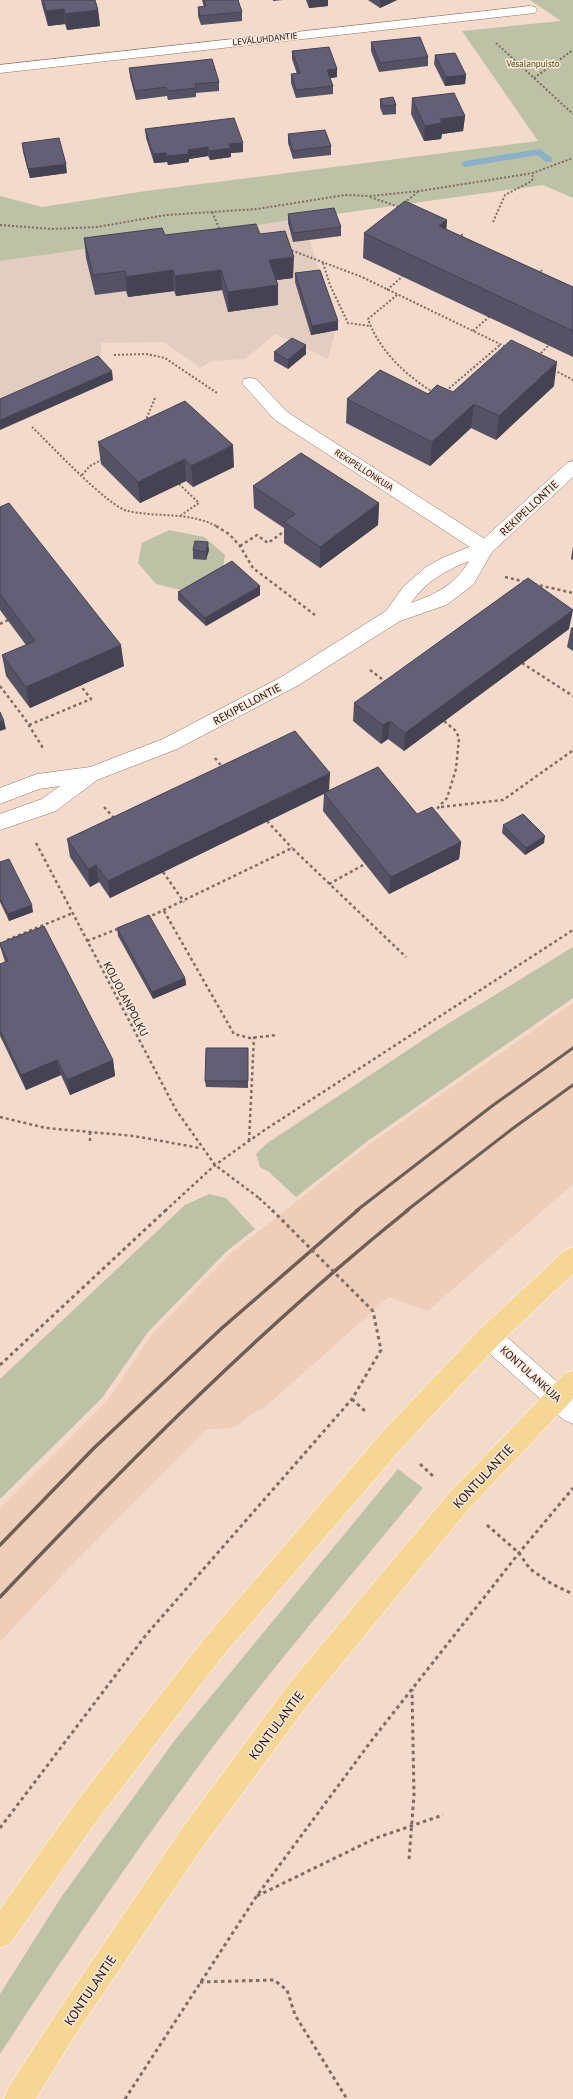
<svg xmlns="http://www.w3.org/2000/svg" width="573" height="2099" font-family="'PT Sans',sans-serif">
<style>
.built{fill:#eecdb9}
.education{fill:#e3cdc1}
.green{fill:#bdc1a5}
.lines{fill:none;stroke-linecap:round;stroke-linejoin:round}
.stream{fill:#8bb0c9;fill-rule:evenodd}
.street-casing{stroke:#8e7769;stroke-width:1}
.secondary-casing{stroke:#8e7769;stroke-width:1}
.primary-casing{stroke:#fff;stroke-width:1}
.path-far2{stroke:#7e6d64;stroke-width:2;stroke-dasharray:2 2;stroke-linecap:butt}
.path-far1{stroke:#7e6d64;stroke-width:2.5;stroke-dasharray:3 3;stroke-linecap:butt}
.path{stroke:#7e6d64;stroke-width:3;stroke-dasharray:3.5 3.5;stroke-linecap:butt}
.street{fill:#fff;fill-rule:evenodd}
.secondary{fill:#fff;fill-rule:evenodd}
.primary{fill:#f5d695;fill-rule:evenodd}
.rail-far1{stroke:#6d5e55;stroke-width:3}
.rail{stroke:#6d5e55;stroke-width:3.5}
.path-bridge-far1{stroke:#7e6d64;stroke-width:2.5;stroke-dasharray:3 3;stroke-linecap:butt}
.path-bridge{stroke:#7e6d64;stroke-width:3;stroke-dasharray:3.5 3.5;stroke-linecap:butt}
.wall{fill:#555265}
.shaded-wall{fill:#454253}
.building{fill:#635f76;stroke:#454253}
.labels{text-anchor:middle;stroke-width:3;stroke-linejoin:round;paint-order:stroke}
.far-street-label{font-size:9px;fill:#170f0a;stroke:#fee8dc}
.far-park-label{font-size:9px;fill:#474d0c;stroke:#fee8dc}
.street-label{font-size:11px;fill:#170f0a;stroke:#fee8dc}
.near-street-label{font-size:13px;fill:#170f0a;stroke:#fee8dc}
</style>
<rect width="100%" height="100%" fill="#f4dacb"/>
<path class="built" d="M573,1003V1184L428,1311L389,1297L265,1407L253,1413L233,1428L207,1429L65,1572L0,1642V1508L107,1401L153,1333L230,1254L371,1143Z"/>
<path class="education" d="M303,219L337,326L328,359L275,334L245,359L211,361L201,368L163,342L101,343V362L0,406V261Z"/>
<g class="green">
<path d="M530,0H573V198L543,185L0,261V196L42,207L146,191L538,141L462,31L561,21Z"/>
<path d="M169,530L204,537L225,555L223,568L181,590L156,584L138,563L142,543Z"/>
<path d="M573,947V998L369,1140L296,1197L269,1172L260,1167L256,1154L266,1144L441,1028Z"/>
<path d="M209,1194L226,1198L255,1229L227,1251L148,1332L102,1398L0,1499V1379L185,1205Z"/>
<path d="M398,1469L423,1488C350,1577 275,1664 206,1756C134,1853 66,1953 0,2054V1994L62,1896L175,1740Z"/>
</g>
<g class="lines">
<path class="stream" d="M540,149L552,158V162H546L538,155L465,167L461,164L465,161Z"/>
<g class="street-casing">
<g id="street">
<path d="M530,6L535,7L537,10L535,13L0,73V65Z"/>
<path d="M250,378L256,379L287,412L491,543L494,548L491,553L485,554L479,553L275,420L242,383L244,379Z"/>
<path d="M489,1326L498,1329L573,1396V1424L564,1420L480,1345L477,1337L480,1329Z"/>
</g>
</g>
<g class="secondary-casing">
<path id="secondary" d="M573,461V477L492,552L473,585L446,605L400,621L297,686L177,749L97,780L56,811L0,830V814L42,799L60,786L39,789L0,804V788L37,774L90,767L163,739L283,676L386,611L404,586L426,567L442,558L479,543L567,463ZM469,561C455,585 436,594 411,603C425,582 446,570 469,561Z"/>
</g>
<g class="primary-casing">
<g id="primary">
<path d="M573,1247V1274L498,1345L402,1448L222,1657L99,1818L10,1944L0,1948V1909L79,1798L204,1639L384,1430L480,1329L565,1250Z"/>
<path d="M573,1370V1399L468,1510L307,1706L200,1851L72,2040L36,2099H4L8,2088L52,2020L180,1831L287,1686L450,1492L564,1374Z"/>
</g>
</g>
<g class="path-far2">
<path d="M496,43L573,114"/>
<path d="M534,78L573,50"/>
<path d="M370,197L399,207"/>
<path d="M404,203L419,191"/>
<path d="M212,212L220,230"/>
<path d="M493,222L505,195L532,181L533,173"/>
<path d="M0,225L52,229L97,227L166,215L257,209L345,195L370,196L420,191L533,173L573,158"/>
<path d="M458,238L463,234"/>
<path d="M288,249L362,277L506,347"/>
<path d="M323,263L330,285L348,323L371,326"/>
<path d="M538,274L542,270"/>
<path d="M387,290L403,276"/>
<path d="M397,295L368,319C379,350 405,375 433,392"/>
<path d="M473,331L489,317"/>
<path d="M114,355L146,354L165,358L217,393"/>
<path d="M538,356L549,345"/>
<path d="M554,370L573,380"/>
<path d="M446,391L500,345"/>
<path d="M145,422L155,398"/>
<path d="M32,427C50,444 108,507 128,511C159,518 189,511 218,527"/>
<path d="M82,475L90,466L103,459"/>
<path d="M179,484L199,503L181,515"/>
</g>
<g class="path-far1">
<path d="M216,526L229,534L240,546L253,568L315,615"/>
<path d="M240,546L257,535L268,543L286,530"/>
<path d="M505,577L526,582"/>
<path d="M534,584L573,593"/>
<path d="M0,624L8,620"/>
<path d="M522,663L573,696"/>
<path d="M370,670L386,682"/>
<path d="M0,686L25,719L43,748"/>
<path d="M29,725L91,699L80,685"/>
<path d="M215,758L223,768"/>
<path d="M104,807L115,819"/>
<path d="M441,807L503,800L572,751L573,748"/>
<path d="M433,813L447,798L456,769L459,738L456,731L444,721"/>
<path d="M267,821L292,848"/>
<path d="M36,843L176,1110L215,1165L259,1198"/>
<path d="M163,872L184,902"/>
<path d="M329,884L365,864"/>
<path d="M164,911L234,1034L250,1038L277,1035"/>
<path d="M147,918L292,848L406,957"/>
<path d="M7,940L73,913"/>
<path d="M87,941L120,928"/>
<path d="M0,1117L46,1128L134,1136L200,1148"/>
<path d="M90,1132V1141"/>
<path d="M249,1141L254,1037"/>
<path d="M165,1211L215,1165L263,1131L573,930"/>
</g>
<g class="path">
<path d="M0,1365L166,1210"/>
<path d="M352,1399L366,1412"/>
<path d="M420,1464L433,1476"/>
<path d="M487,1525L519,1553L530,1569L552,1584L573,1594"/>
<path d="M0,1828L146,1635L352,1399L381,1350L373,1311"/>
<path d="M409,1859L414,1795L412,1689"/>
<path d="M257,1896L376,1838L443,1815"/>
<path d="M200,1982L274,1980L287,1990L295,2015L347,2099"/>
<path d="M125,2099L256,1897L372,1740L519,1553L573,1488"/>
</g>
<use href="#street" class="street"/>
<use href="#secondary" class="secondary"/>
<use href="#primary" class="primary"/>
<g class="rail-far1">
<path d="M356,1211L492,1106L573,1048"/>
<path d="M406,1211L512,1129L573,1085"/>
</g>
<g class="rail">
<path d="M0,1545L94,1448L222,1328L358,1210"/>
<path d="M0,1597C129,1461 261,1328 408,1210"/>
</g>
<path class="path-bridge-far1" d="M259,1198L273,1211"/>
<path class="path-bridge" d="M272,1210L373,1311"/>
</g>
<g class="wall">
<path d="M41,0H95L98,10L100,26L67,30L65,24L48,26L42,5Z"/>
<path d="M202,0H238L242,12V21L201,25L198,16V7H204Z"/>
<path d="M306,0H328V6L309,8Z"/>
<path d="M368,0H397L380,8Z"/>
<path d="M371,42L428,57V66L379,72L371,51Z"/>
<path d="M292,51L337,77L330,78L333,86V94L296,98L291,83V74H297L292,59Z"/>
<path d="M435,55L466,75L465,84L445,86L434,64Z"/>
<path d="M129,68L219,82V91L196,93V97L168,100L167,96L136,100L130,77Z"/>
<path d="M412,98L465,116L463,131L442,134L441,139L424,141L411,114Z"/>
<path d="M380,99L396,105V114L383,115L380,108Z"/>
<path d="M145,129L243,143V152L231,153V157L210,160L208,156L189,159V162L168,165L167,162L154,163L146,138Z"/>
<path d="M288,134L331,146V155L293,159L288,143Z"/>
<path d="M22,143L67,173L30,178L23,152Z"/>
<path d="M288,214L341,227V236L293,242L288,223Z"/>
<path d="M447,220L446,229L573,287V357L363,258L364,233Z"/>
<path d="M260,234L293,278L276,280L278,305L228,312L222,290L176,296L174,291L128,297L126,291L95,295L86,258L84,238L165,235Z"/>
<path d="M295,273L338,330L311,335L295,282Z"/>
<path d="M306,345V354L288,369L274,361V352Z"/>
<path d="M554,386L496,440L471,428L430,466L346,423L347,399L428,394Z"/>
<path d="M98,442L234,467L193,487L186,481L140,503L101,464Z"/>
<path d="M253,486L379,503L378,525L320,568L284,543V528L254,508Z"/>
<path d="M0,507L124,666L30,708L6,676L2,655L26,645L0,610Z"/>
<path d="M573,546V560L571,559Z"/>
<path d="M193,550H209L206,560L193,559Z"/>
<path d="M178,592L260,595L206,626L178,600Z"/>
<path d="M573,627V651L567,647L571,628Z"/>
<path d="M569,629L404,751L388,739L381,744L353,721L354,703Z"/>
<path d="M329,791L417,814L461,842L459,859L389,894L323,811L324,794L110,898L99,882L90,887L70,857L67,839Z"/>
<path d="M503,825L544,843L525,855L502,833Z"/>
<path d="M0,862L33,912L9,921L0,902Z"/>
<path d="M117,928L185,978L186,985L153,999L118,936Z"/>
<path d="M0,943L113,1060L115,1076L70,1095L61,1075L26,1090L0,1036V964L5,962L0,946Z"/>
<path d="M248,1055V1088L206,1087L205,1081Z"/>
</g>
<g class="shaded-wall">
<path d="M273,0H283L273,1Z"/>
<path d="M309,0H328V6L309,8Z"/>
<path d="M380,0H397L380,8Z"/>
<path d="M64,9L65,24L48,26L46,11Z"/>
<path d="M98,10L100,26L67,30L65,14Z"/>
<path d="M337,69V77L327,79V70Z"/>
<path d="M466,75L465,84L445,86L446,77Z"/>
<path d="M465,116L463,131L442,134L441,139L424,141L425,126L440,119Z"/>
<path d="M243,143V152L231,153V157L210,160L209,151L229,144Z"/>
<path d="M208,147V156L189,159V162L168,165L167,156L188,150Z"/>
<path d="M166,153L167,162L154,163L153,154Z"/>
<path d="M66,164L67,173L30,178L28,169Z"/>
<path d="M447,220L445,244L439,226Z"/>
<path d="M294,257L293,278L270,281L269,260Z"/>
<path d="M173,270L174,291L128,297L126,277Z"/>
<path d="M221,270L222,290L176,296L175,276Z"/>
<path d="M278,285V305L228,312V292Z"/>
<path d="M338,321V330L311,335L312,326Z"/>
<path d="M306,345V354L288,369V360Z"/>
<path d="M557,362L554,386L496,440L499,416Z"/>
<path d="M112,371L113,380L0,430V420Z"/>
<path d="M474,404L471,428L430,466L432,442Z"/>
<path d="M233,445L234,467L193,487L191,466Z"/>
<path d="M185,459L186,481L140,503L138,482Z"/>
<path d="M379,503L378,525L320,568V547Z"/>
<path d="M208,542L209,550L206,560V552Z"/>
<path d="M260,586V595L206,626L205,618Z"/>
<path d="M573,610L569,629L404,751L405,733Z"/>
<path d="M121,645L124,666L30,708L26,687Z"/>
<path d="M4,721L6,729L0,731V722Z"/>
<path d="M390,721L388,739L381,744L383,725Z"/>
<path d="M330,773L329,791L110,898L108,881Z"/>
<path d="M545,836L544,843L525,855L526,848Z"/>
<path d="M461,842L459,859L389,894L391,877Z"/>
<path d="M96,865L99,882L90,887L88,869Z"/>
<path d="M32,905L33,912L9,921L8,914Z"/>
<path d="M185,978L186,985L153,999L152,992Z"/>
<path d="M57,1060L61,1075L26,1090L21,1075Z"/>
<path d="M113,1060L115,1076L70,1095L67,1080Z"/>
</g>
<g class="building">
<path d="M43,0H95L98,10L65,14L64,9L46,11Z"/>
<path d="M204,0H238L242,12L200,16L198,7L206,6Z"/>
<path d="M420,37L428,57L380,63L371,42Z"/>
<path d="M329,47L337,69L327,70L333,86L296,90L291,74L300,73L292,51Z"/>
<path d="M455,53L466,75L446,77L435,55Z"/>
<path d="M212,59L219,82L195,84L196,88L168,91L166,87L135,91L129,68Z"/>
<path d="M454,93L465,116L440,119L442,123L425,126L412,98Z"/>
<path d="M393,97L396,105L383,106L380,99Z"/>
<path d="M234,118L243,143L229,144L231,148L209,151L208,147L188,150V154L167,156L166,153L153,154L145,129Z"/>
<path d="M325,130L331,146L293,151L288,134Z"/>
<path d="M59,138L66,164L28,169L22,143Z"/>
<path d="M405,201L447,220L439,226L573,287V331L364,233Z"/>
<path d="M334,208L341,227L293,233L288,214Z"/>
<path d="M256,224L260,234L285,231L294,257L269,260L278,285L228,292L221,270L175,276L173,270L126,277L125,271L93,275L84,238L162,228L165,235Z"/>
<path d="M320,270L338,321L312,326L295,273Z"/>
<path d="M292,338L306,345L288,360L274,352Z"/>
<path d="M511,340L557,362L499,416L474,404L432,442L347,399L380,370L428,394L437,385L453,392Z"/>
<path d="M98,356L112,371L0,420V399Z"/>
<path d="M185,401L233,445L191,466L185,459L138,482L98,442Z"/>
<path d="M301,453L379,503L320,547L284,522L295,514L253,486Z"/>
<path d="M9,503L121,645L26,687L2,655L35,641L0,594V507Z"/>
<path d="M195,541L208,542L206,552L193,550Z"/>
<path d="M232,561L260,586L205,618L178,592Z"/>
<path d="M528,578L573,610L405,733L390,721L383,725L354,703Z"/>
<path d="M0,712L4,721L0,722Z"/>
<path d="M295,731L330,773L108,881L96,865L88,869L67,839Z"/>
<path d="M378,767L417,814L432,807L461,842L391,877L324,793Z"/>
<path d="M523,814L545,836L526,848L503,825Z"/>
<path d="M9,859L32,905L8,914L0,899V862Z"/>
<path d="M149,915L185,978L152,992L117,928Z"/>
<path d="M44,926L113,1060L67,1080L57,1060L21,1075L0,1030V964L8,961L0,944V943Z"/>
<path d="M206,1048H248V1081H205Z"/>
</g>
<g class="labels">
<g class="far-street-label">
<text transform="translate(265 39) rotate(-6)" y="3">LEVÄLUHDANTIE</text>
<text transform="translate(364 470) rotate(33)" y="3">REKIPELLONKUJA</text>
</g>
<g class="far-park-label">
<text x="533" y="67">Vesalanpuisto</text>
</g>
<g class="street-label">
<text transform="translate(529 508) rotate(-43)" y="4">REKIPELLONTIE</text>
<text transform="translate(247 704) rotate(-28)" y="4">REKIPELLONTIE</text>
<text transform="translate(126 999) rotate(62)" y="4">KOLJOLANPOLKU</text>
<text transform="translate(531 1374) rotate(42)" y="4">KONTULANKUJA</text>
</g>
<g class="near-street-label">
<text transform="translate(483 1476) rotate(-47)" y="5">KONTULANTIE</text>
<text transform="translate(276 1725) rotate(-53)" y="5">KONTULANTIE</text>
<text transform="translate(90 1990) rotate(-56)" y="5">KONTULANTIE</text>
</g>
</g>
</svg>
